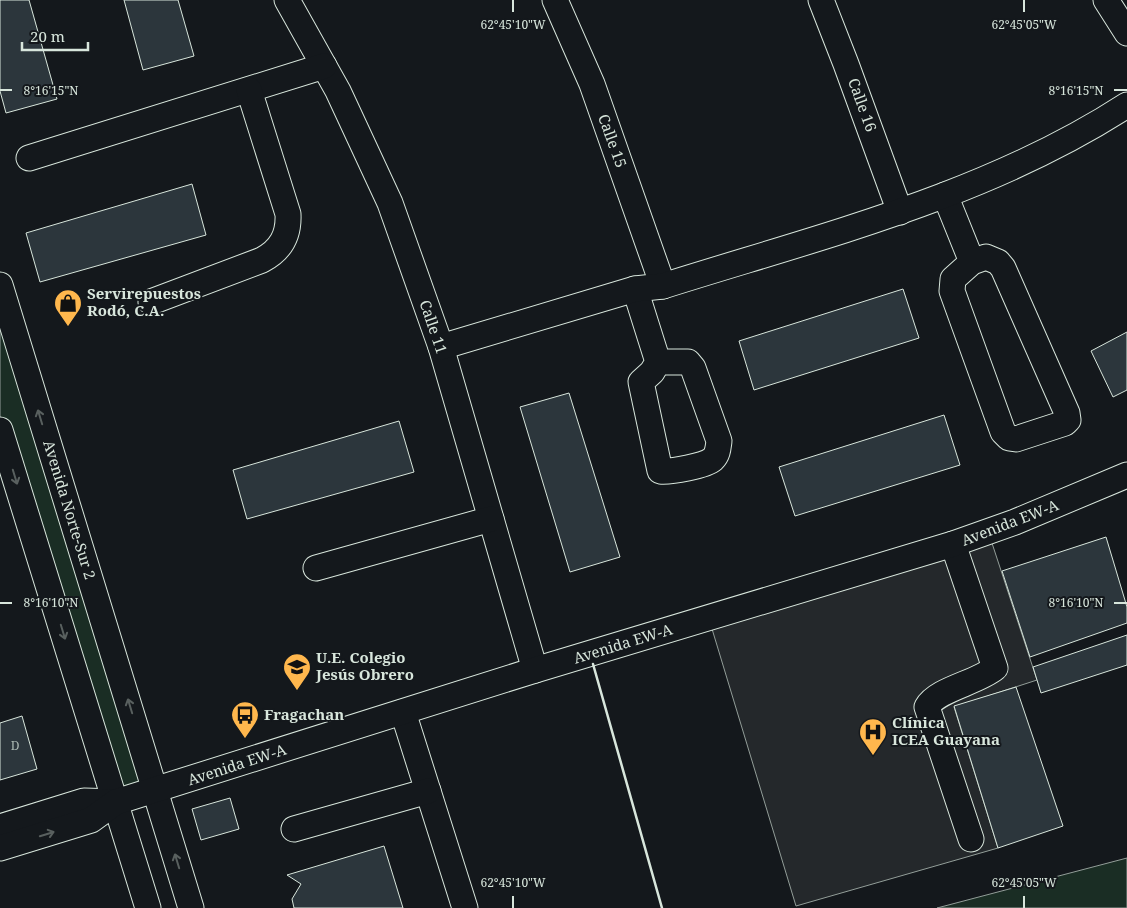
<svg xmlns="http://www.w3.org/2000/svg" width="1127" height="908" font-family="'Noto Serif',serif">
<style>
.green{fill:#1a2d24;stroke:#939e99}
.parking{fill:#24282b;stroke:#939e99}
.building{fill:#2c363c;stroke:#d8e6dc}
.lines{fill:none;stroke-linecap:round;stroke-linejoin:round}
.minor-casing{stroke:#d8e6dc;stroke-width:27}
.minor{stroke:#14181c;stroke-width:25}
.wall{stroke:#d8e6dc;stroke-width:2.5}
.oneway{stroke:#59605f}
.ticks{fill:none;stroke:#d8e6dc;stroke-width:2}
.labels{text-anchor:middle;stroke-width:4;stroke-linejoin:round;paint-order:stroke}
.number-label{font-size:12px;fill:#adbab4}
.street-label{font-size:15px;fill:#d8e6dc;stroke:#14181c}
.poi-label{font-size:15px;font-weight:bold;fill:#d8e6dc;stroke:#14181c;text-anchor:start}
.ticks-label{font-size:12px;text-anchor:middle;fill:#d8e6dc;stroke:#14181c;stroke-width:4;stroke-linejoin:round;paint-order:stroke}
</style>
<rect width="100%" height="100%" fill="#14181c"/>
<g class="green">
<path d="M0,285L156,791L116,802L0,430Z"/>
<path d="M1127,858V908H937Z"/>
</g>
<path class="parking" d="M988,531L1037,680L954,707L998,848L796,906L709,619Z"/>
<g class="building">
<path d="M0,0H29L57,99L6,113L0,91Z"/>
<path d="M124,0H178L194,56L143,70Z"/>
<path d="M192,184L206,235L40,282L26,233Z"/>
<path d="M903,289L919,338L754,390L739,341Z"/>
<path d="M1127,332V390L1113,397L1091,351Z"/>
<path d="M569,393L620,557L570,572L520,407Z"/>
<path d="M944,415L960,465L795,516L779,467Z"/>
<path d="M399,421L414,472L247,519L233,470Z"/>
<path d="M1106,537L1127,607V623L1030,657L1002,571Z"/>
<path d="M1127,635V665L1041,693L1033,667Z"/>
<path d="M1016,687L1063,826L998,848L954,706Z"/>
<path d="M22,716L37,769L0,780V723Z"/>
<path d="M230,798L239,829L201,840L192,809Z"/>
<path d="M384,846L403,908H294L292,899L301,884L287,875Z"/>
</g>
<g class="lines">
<g class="minor-casing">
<g id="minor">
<path d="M287,0L338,91L390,203L441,347L535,670"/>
<path d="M555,0L592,84L663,286"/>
<path d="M821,0L846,64L900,212"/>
<path d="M1106,0L1127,33"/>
<path d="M29,158L324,66"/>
<path d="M945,195L972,262L953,279L952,291L1003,432L1009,438L1016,439L1065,423L1068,420L1067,413L1003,268L998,262L986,257L972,262"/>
<path d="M0,285L191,908"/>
<path d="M635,289L658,362L652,372L641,382L660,471C671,472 705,466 713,459C718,454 718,448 719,441L693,368L688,362H658"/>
<path d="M151,302L262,260C281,250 289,235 288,214L249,90"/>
<path d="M441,347L635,289L663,286C821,236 987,196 1127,105"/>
<path d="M0,430L148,908"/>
<path d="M953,544L995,668C977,683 937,689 927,707L971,839"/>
<path d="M316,568L491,519"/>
<path d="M403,712L465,908"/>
<path d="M0,827L84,801L116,802"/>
<path d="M294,829L428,791"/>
<path d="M0,848L91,820L116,802L535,670L953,544L1015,522L1127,475"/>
</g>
</g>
<use href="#minor" class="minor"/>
<path class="wall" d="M593,664L662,908"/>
</g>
<defs><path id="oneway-shaft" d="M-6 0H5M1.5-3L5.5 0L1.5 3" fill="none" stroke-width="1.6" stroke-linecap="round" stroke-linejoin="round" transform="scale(1.25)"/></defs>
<g class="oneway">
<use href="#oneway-shaft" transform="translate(40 417) rotate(-107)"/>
<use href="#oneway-shaft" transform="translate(15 477) rotate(73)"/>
<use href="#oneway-shaft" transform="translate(63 632) rotate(73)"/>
<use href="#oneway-shaft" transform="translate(130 706) rotate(-107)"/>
<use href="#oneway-shaft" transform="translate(47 834) rotate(-17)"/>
<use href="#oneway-shaft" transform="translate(177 861) rotate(-107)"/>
</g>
<path class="ticks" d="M513,0V12M1024,0V12M0,90H12M1114,90H1127M0,603H12M1114,603H1127M513,896V908M1024,896V908"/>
<defs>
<g id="shop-pin" transform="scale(1.4375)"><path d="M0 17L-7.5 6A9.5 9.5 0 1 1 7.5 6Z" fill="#ffb74d" stroke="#14181c"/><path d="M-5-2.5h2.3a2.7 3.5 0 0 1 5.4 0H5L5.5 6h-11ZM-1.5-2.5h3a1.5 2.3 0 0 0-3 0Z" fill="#111"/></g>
<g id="school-pin" transform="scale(1.4375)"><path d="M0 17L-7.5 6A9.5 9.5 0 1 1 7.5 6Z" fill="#ffb74d" stroke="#14181c"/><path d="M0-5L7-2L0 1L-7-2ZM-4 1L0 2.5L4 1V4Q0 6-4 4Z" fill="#111"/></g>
<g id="bus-pin" transform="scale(1.4375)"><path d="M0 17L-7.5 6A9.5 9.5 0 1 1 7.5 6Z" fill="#ffb74d" stroke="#14181c"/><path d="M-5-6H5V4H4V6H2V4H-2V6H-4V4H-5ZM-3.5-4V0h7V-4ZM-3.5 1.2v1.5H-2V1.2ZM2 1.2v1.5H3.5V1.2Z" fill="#111"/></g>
<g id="hospital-pin" transform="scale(1.4375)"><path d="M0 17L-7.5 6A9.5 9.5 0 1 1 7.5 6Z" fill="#ffb74d" stroke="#14181c"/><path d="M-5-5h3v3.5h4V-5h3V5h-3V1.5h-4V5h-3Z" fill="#111"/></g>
</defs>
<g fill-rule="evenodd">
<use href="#shop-pin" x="68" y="303"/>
<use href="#school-pin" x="297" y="667"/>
<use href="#bus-pin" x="245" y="715"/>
<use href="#hospital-pin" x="873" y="732"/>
</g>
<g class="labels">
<g class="number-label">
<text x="15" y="750">D</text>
</g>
<g class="street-label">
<text transform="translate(862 105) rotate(70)" y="5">Calle 16</text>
<text transform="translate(612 141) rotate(70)" y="5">Calle 15</text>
<text transform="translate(433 327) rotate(71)" y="5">Calle 11</text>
<text transform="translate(69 510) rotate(73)" y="5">Avenida Norte-Sur 2</text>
<text transform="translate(1010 523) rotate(-21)" y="5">Avenida EW-A</text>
<text transform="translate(623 644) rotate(-17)" y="5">Avenida EW-A</text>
<text transform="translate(237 765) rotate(-18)" y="5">Avenida EW-A</text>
</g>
<g class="poi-label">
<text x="87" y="299">Servirepuestos<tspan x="87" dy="17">Rodó, C.A.</tspan></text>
<text x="316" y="663">U.E. Colegio<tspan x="316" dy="17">Jesús Obrero</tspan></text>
<text x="264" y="720">Fragachan</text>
<text x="892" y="728">Clínica<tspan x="892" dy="17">ICEA Guayana</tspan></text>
</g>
</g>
<g class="ticks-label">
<text x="513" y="29">62°45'10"W</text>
<text x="1024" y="29">62°45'05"W</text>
<text x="51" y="95">8°16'15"N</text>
<text x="1076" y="95">8°16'15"N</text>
<text x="51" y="607">8°16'10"N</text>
<text x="1076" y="607">8°16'10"N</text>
<text x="513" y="887">62°45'10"W</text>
<text x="1024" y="887">62°45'05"W</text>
</g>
<path d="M22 42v8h66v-8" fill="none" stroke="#d8e6dc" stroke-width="2.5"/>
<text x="30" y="42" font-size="15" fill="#d8e6dc" stroke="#14181c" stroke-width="4" paint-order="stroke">20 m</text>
</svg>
